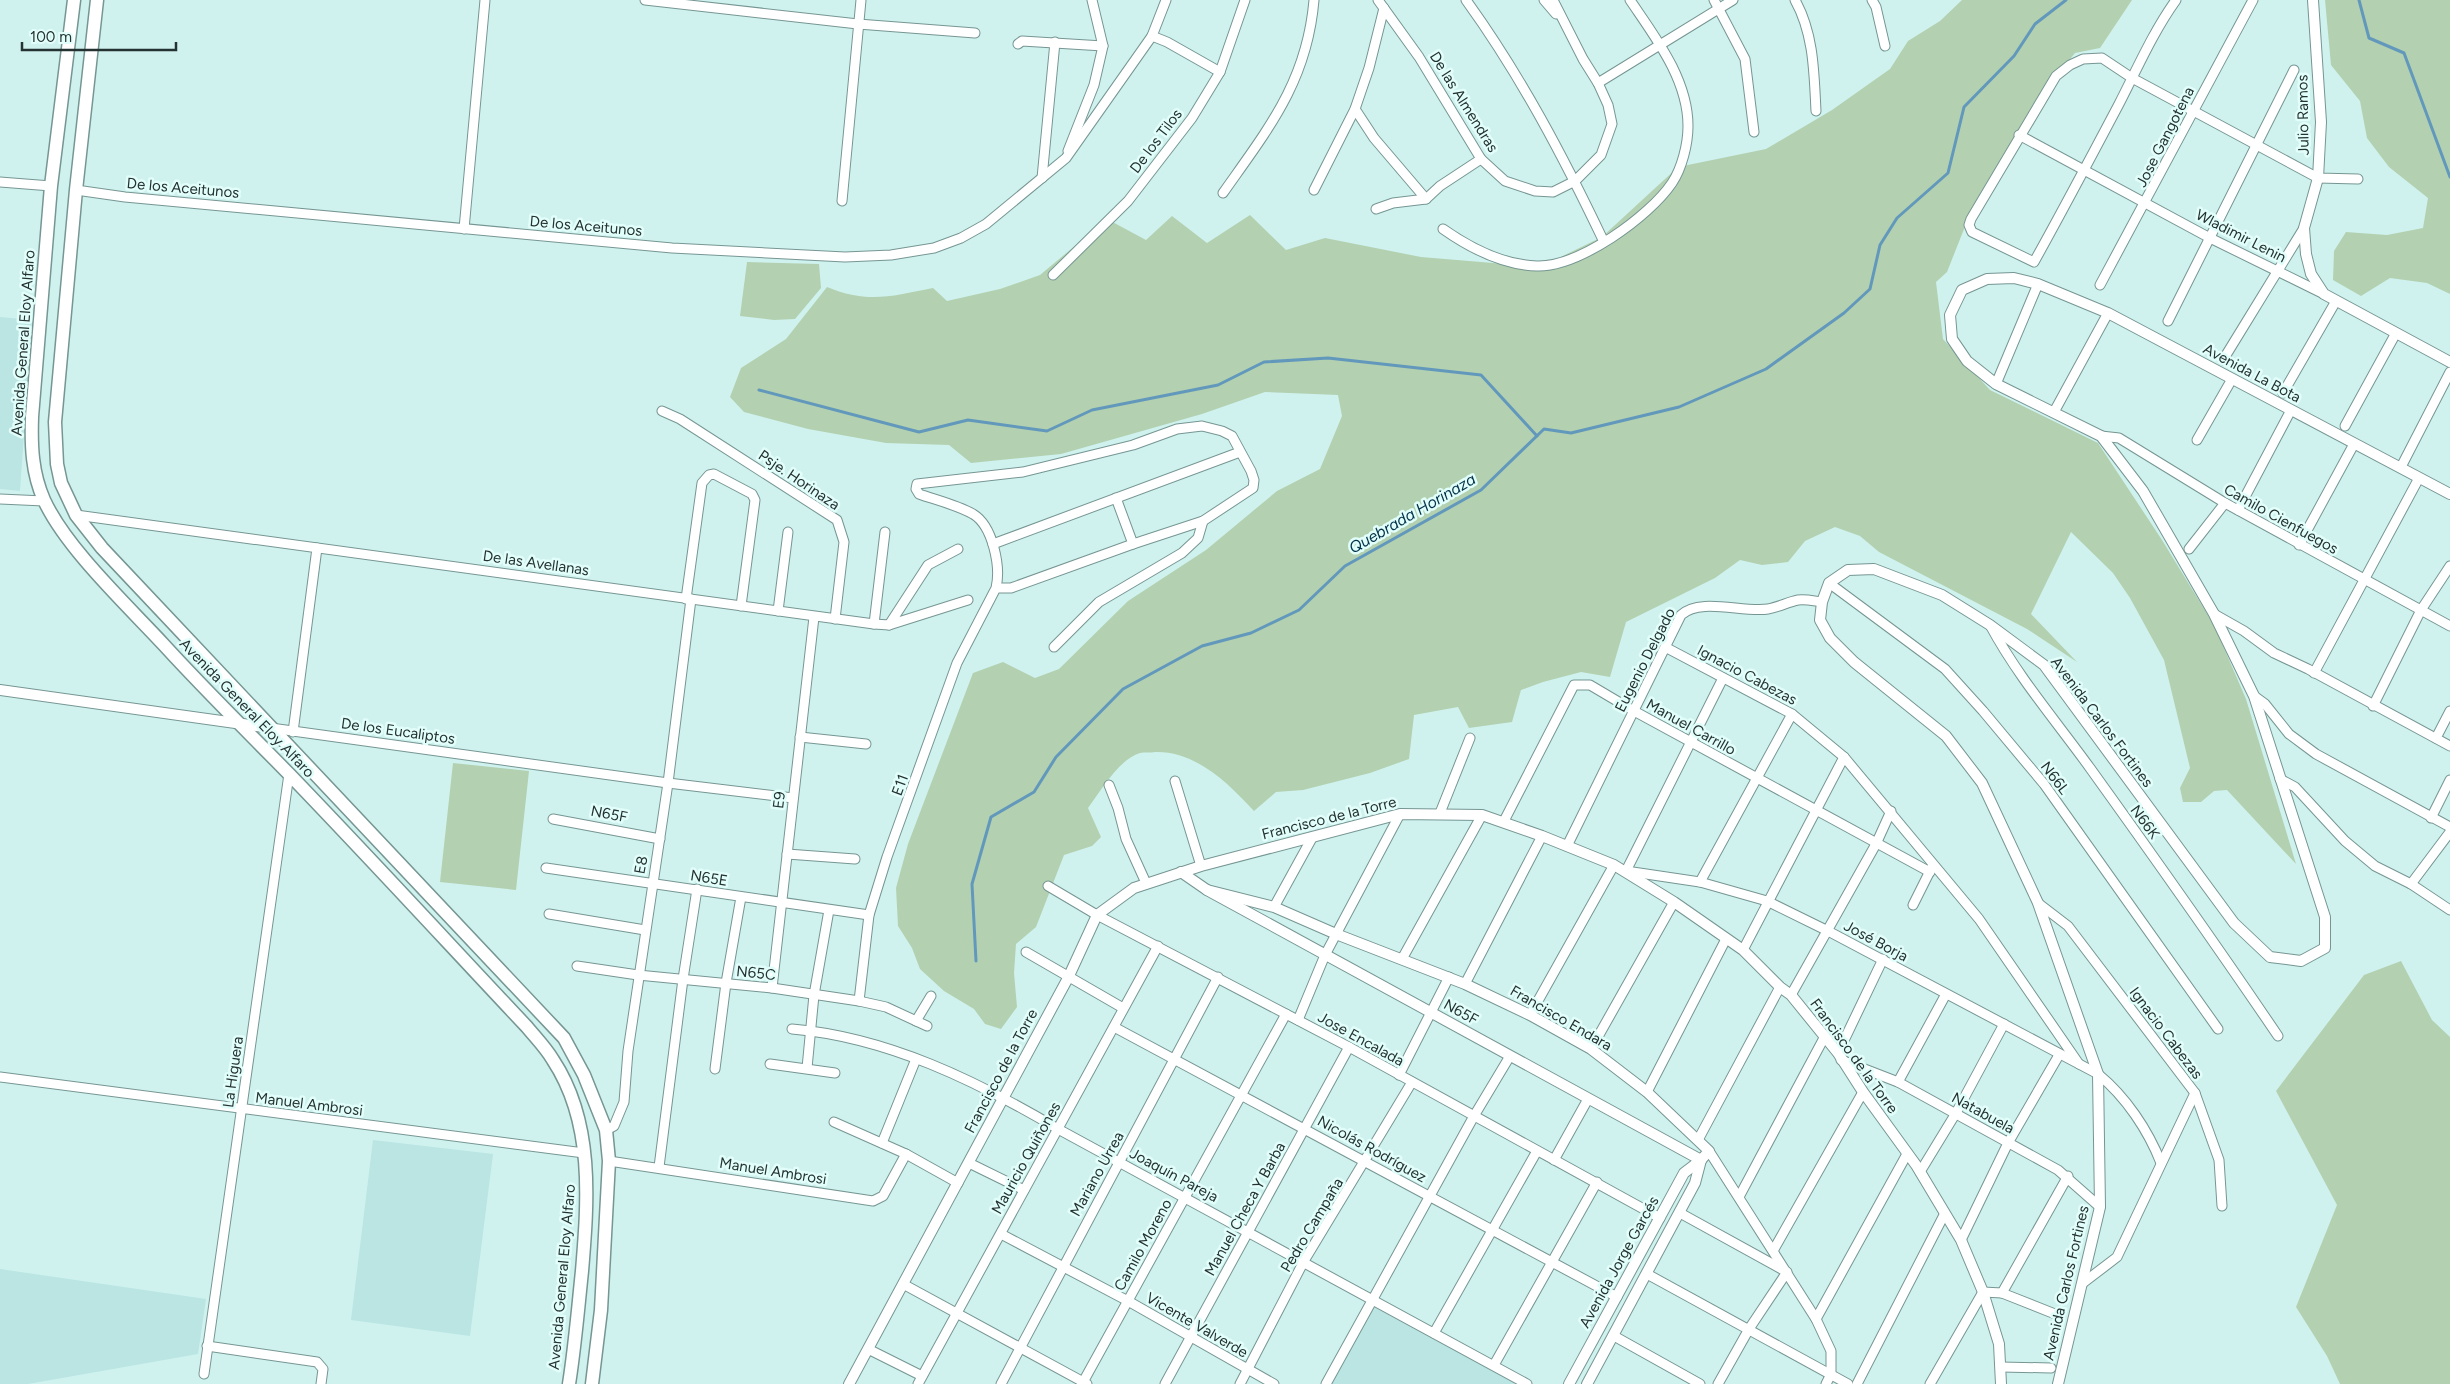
<svg xmlns="http://www.w3.org/2000/svg" width="2450" height="1384" font-family="Figtree,sans-serif">
<style>
.built{fill:#bae5e2}
.green{fill:#b3d1b0}
.lines{fill:none;stroke-linecap:round;stroke-linejoin:round}
.stream{stroke:#6298bb;stroke-width:3}
.minor-casing{stroke:#769693;stroke-width:11}
.tertiary-casing{stroke:#769693;stroke-width:12}
.primary-casing{stroke:#769693;stroke-width:15}
.minor{stroke:#fff;stroke-width:9}
.tertiary{stroke:#fff;stroke-width:10}
.primary{stroke:#fff;stroke-width:12}
.labels{text-anchor:middle;stroke-width:5;stroke-linejoin:round;paint-order:stroke}
.street-label{font-size:15px;fill:#243231;stroke:#e2fefb}
.water-label{font-size:16px;font-style:italic;fill:#03324a;stroke:#e2fefb}
</style>
<rect width="100%" height="100%" fill="#cff2ef"/>
<g class="built">
<path d="M0,317L32,320L20,491L0,489Z"/>
<path d="M373,1140L493,1154L470,1336L351,1320Z"/>
<path d="M0,1269L206,1299L198,1354L28,1384H0Z"/>
<path d="M1374,1307L1444,1345L1516,1384H1332Z"/>
</g>
<g class="green">
<path d="M1962,0H2132L2100,48L2075,53L2054,79L1966,224L1947,272L1936,282L1943,339L1990,390L2098,443L2162,540L2214,625L2246,699L2296,864L2227,790L2214,791L2201,802H2183L2180,788L2190,768L2164,660L2130,598L2113,573L2071,532L2031,614L2077,662L2027,629L1879,552L1860,536L1835,527L1805,541L1788,562L1762,565L1740,560L1715,578L1626,622L1610,677L1581,672L1543,682L1521,690L1512,722L1469,728L1458,707L1414,715L1409,759L1370,773L1303,790L1276,792L1254,811C1228,783 1196,751 1155,752C1151,753 1144,752 1140,753C1119,759 1100,792 1088,808L1101,837L1092,846L1064,855L1036,927L1016,944L1014,973L1017,1007L1001,1029L985,1024L974,1009L944,991L920,969L912,948L898,926L896,888L908,844L973,673L1003,662L1035,678L1059,669L1128,601L1206,550L1277,491L1320,469L1342,416L1338,395L1265,392L1202,414L1061,454L971,463L949,445L886,443L808,429L744,412L730,397L741,368L786,339L827,287C868,304 892,296 933,288L947,301L1000,289L1040,275L1107,219L1146,240L1172,216L1207,243L1250,215L1286,250L1325,238L1421,257L1540,267L1602,237L1678,167L1766,149L1832,110L1890,69L1908,41L1940,21Z"/>
<path d="M2325,0H2450V294L2427,283L2390,278L2361,296L2333,280L2334,251L2346,232L2387,235L2423,228L2428,198L2389,167L2367,138L2360,101L2331,65Z"/>
<path d="M747,262L819,264L821,288L795,319L774,320L740,316Z"/>
<path d="M453,763L529,771L516,890L440,882Z"/>
<path d="M2401,961L2432,1020L2450,1037V1384H2340L2327,1356L2296,1307L2337,1205L2276,1091L2364,975Z"/>
</g>
<g class="lines">
<g class="stream">
<path d="M2359,0L2369,38L2404,53L2450,177"/>
<path d="M759,390L919,432L968,420L1047,431L1092,410L1218,385L1264,362L1328,358L1481,375L1537,436"/>
<path d="M976,961L972,884L991,817L1034,792L1056,757L1123,689L1202,646L1251,633L1299,610L1345,566L1481,490L1544,429L1571,433L1679,407L1766,369L1844,313L1870,289L1880,245L1897,218L1948,173L1964,107L2014,56L2035,24L2066,0"/>
</g>
<g class="minor-casing">
<g id="minor">
<path d="M645,0L858,24L975,33"/>
<path d="M1378,0L1419,57L1481,159L1505,181L1535,191L1553,192L1575,181L1601,155L1612,124L1608,105L1598,83L1583,59L1553,0"/>
<path d="M1466,0C1521,76 1564,158 1604,242"/>
<path d="M1544,0L1556,14"/>
<path d="M1714,0L1745,59L1754,132"/>
<path d="M1795,0C1814,34 1814,73 1816,111"/>
<path d="M1872,0L1876,7L1885,46"/>
<path d="M2176,0C2153,32 2137,69 2119,104C2091,157 2063,210 2034,262L1972,232L1969,225L1971,219L2056,76L2070,65L2083,59L2102,58L2132,78L2318,178L2358,179"/>
<path d="M1152,36L1167,42L1220,72"/>
<path d="M1018,44L1022,41L1103,46"/>
<path d="M1598,83L1733,0"/>
<path d="M1355,109L1374,138L1426,199"/>
<path d="M2019,135L2210,238L2324,294"/>
<path d="M1068,151L1094,85L1103,46L1092,0"/>
<path d="M1042,178L1055,42"/>
<path d="M0,182L51,186"/>
<path d="M76,190L125,197L672,248L845,257L891,255L934,248L961,238L986,224L1066,158L1152,36L1166,0"/>
<path d="M1314,190L1355,109L1369,68L1384,8"/>
<path d="M1223,193C1268,129 1307,82 1314,0"/>
<path d="M842,201L861,0"/>
<path d="M1376,209L1393,203L1426,199L1440,186L1481,159"/>
<path d="M464,229L485,0"/>
<path d="M1443,229C1470,248 1502,265 1537,266C1579,267 1649,217 1672,183C1682,168 1688,144 1688,126C1688,79 1655,37 1630,0"/>
<path d="M1053,275L1128,201L1192,118L1220,72L1245,0"/>
<path d="M2100,285L2253,0"/>
<path d="M2168,321L2294,70"/>
<path d="M2223,360L2304,228"/>
<path d="M1996,384L2038,284"/>
<path d="M2283,393L2336,301"/>
<path d="M662,411L680,419L837,520L844,542L835,619"/>
<path d="M2054,412L2108,313"/>
<path d="M2345,426L2396,333"/>
<path d="M2101,436L2119,438L2225,503L2450,626"/>
<path d="M2197,440L2232,379"/>
<path d="M2401,467L2450,372"/>
<path d="M1116,498L1133,544"/>
<path d="M0,499L44,501"/>
<path d="M2238,510L2291,410"/>
<path d="M76,515L874,624L889,625L968,600"/>
<path d="M993,544L1240,452"/>
<path d="M2299,545L2354,444"/>
<path d="M2189,549L2225,503"/>
<path d="M1829,583L1945,669L1983,711L2044,784L2218,1029"/>
<path d="M686,599L702,483L709,475L714,474L752,494L755,500L741,606"/>
<path d="M778,611L788,532"/>
<path d="M2214,614L2244,631L2274,653L2308,669L2450,746"/>
<path d="M874,624L885,532"/>
<path d="M889,625L928,565L958,549"/>
<path d="M1990,625C2018,677 2056,721 2090,768C2154,857 2217,946 2278,1036"/>
<path d="M1054,647L1099,602L1182,553L1198,538L1203,521"/>
<path d="M1665,647L1792,714L1844,757L1979,919L2079,1064"/>
<path d="M2314,673L2419,478"/>
<path d="M1723,678L1626,871L1700,882L1767,901L1828,931L2098,1074C2126,1097 2148,1130 2161,1163"/>
<path d="M2254,696L2265,704L2289,734L2316,754L2450,827"/>
<path d="M2373,706L2421,610L2450,566"/>
<path d="M271,728L668,783L793,798"/>
<path d="M293,732L317,548"/>
<path d="M800,737L866,744"/>
<path d="M2436,738L2450,711"/>
<path d="M2280,779L2295,787L2345,841L2375,866L2411,884L2450,910"/>
<path d="M1175,781L1201,866"/>
<path d="M1109,785L1118,808L1126,839L1146,883"/>
<path d="M1440,813L1470,738"/>
<path d="M2431,818L2450,780"/>
<path d="M553,819L660,839"/>
<path d="M1504,821L1574,685H1590L1634,711L1930,872"/>
<path d="M1567,846L1681,615C1700,597 1743,613 1768,609C1779,607 1788,602 1798,600C1806,599 1814,601 1822,602"/>
<path d="M787,854L855,859"/>
<path d="M546,868L869,915"/>
<path d="M1700,882L1792,714"/>
<path d="M2411,884L2450,832"/>
<path d="M1048,886L1097,915L1349,1047L1660,1218"/>
<path d="M2038,903L2068,926L2195,1093L2219,1160L2222,1206"/>
<path d="M1913,905L1932,867"/>
<path d="M1274,907L1312,838"/>
<path d="M549,914L645,930"/>
<path d="M1743,950L1844,757"/>
<path d="M1026,952L1123,1008"/>
<path d="M1402,959L1482,815"/>
<path d="M577,966L638,975L772,988L859,1001L886,1007L927,1026"/>
<path d="M1465,984L1542,836"/>
<path d="M772,988L814,617"/>
<path d="M1791,995L1876,844L1891,811"/>
<path d="M859,1001L869,915L887,857L957,663L996,588C1001,567 993,526 973,514C957,505 936,500 919,494L916,489L917,484L1023,472L1133,445L1177,429L1202,426L1222,431L1232,436L1251,471L1254,480L1253,488L1203,521L1133,544L1011,588H996"/>
<path d="M1530,1015L1614,865"/>
<path d="M1298,1020L1325,955L1400,814"/>
<path d="M916,1021L931,996"/>
<path d="M1114,1027L1617,1297"/>
<path d="M792,1029C887,1037 977,1081 1058,1129L1527,1384"/>
<path d="M1591,1049L1674,902"/>
<path d="M1838,1053L1883,959"/>
<path d="M1841,1060L1898,1082L2058,1170L2100,1207"/>
<path d="M770,1064L835,1073"/>
<path d="M807,1068L814,995L829,910"/>
<path d="M715,1069L726,983L741,897"/>
<path d="M1399,1075L1449,977"/>
<path d="M0,1077L584,1153"/>
<path d="M1898,1082L1946,994"/>
<path d="M1647,1092L1726,939"/>
<path d="M834,1122L906,1154L958,1183"/>
<path d="M606,1130L614,1126L624,1102L628,1051L668,783L691,599"/>
<path d="M1698,1140L1780,987"/>
<path d="M882,1143L916,1059"/>
<path d="M1709,1151L1816,1319L1831,1351V1374L1826,1384"/>
<path d="M1554,1160L1588,1099"/>
<path d="M609,1161L873,1201L883,1196L906,1154"/>
<path d="M969,1163L1024,1190"/>
<path d="M659,1167L683,979L697,889"/>
<path d="M1920,1172L1956,1113L2004,1024"/>
<path d="M1739,1197L1825,1036"/>
<path d="M1680,1213L1787,1272L1749,1329L1718,1384"/>
<path d="M1001,1234L1128,1301L1274,1384"/>
<path d="M1961,1240L2008,1143L2059,1055"/>
<path d="M1773,1251L1863,1092"/>
<path d="M1647,1274L1848,1384"/>
<path d="M2083,1283L2117,1257L2195,1093"/>
<path d="M903,1284L1087,1384"/>
<path d="M2002,1293L2068,1176"/>
<path d="M1816,1319L1907,1154"/>
<path d="M1434,1333L1537,1151"/>
<path d="M1614,1336L1700,1384"/>
<path d="M207,1346L317,1362L323,1369L321,1384"/>
<path d="M868,1349L922,1376"/>
<path d="M1494,1365L1597,1182"/>
<path d="M2001,1367L2051,1368"/>
<path d="M204,1374L289,774"/>
<path d="M918,1384L1158,946"/>
<path d="M1001,1384L1218,977"/>
<path d="M1082,1384L1286,1014"/>
<path d="M1165,1384L1349,1047"/>
<path d="M1240,1384L1304,1261L1412,1082"/>
<path d="M1326,1384L1474,1116L1510,1056"/>
<path d="M1857,1384L1944,1215"/>
<path d="M1930,1384L1983,1292L2002,1293L2060,1316"/>
</g>
</g>
<g class="tertiary-casing">
<g id="tertiary">
<path d="M2313,0L2321,122L2318,178L2304,228L2306,254L2311,274L2324,294L2450,362"/>
<path d="M0,690L271,728"/>
<path d="M1181,872L1207,890L1701,1160"/>
<path d="M1207,890L1274,907L1336,934L1465,984L1530,1015L1591,1049L1647,1092L1709,1151L1701,1160L1684,1173L1569,1384"/>
<path d="M849,1384L1068,978L1097,915L1134,888L1201,866L1400,814L1482,815L1542,836L1614,865L1674,902L1743,950L1780,987L1791,995L1838,1053L1863,1092L1916,1165L1961,1240L1983,1292L1999,1344L2001,1384"/>
<path d="M1587,1384L1695,1183L1701,1160"/>
<path d="M2058,1384L2100,1207L2098,1074L2038,903L1982,783L1946,736L1854,662L1830,638L1820,620L1822,602L1829,583L1848,570L1874,569L1942,595L1990,625L2044,665L2234,923L2270,957L2301,961L2325,948V917L2254,696L2214,614L2143,491L2101,436L1996,384L1967,361L1952,339L1950,315L1962,290L1987,279L2014,278L2038,284L2108,313L2450,494"/>
</g>
</g>
<g class="primary-casing">
<g id="primary">
<path d="M74,0L51,186L32,417C31,446 32,473 44,500C66,548 127,605 164,645C205,690 248,732 290,775C370,858 448,943 527,1027C536,1038 546,1048 553,1060C594,1122 588,1200 582,1271C578,1309 575,1346 569,1384"/>
<path d="M97,0L76,190L55,422L57,464L61,483L76,515L102,548L564,1038L584,1075L606,1130L609,1161L601,1310L592,1384"/>
</g>
</g>
<use href="#minor" class="minor"/>
<use href="#tertiary" class="tertiary"/>
<use href="#primary" class="primary"/>
</g>
<g class="labels">
<g class="street-label">
<text transform="translate(1464 102) rotate(58)" y="5">De las Almendras</text>
<text transform="translate(2303 115) rotate(-91)" y="5">Julio Ramos</text>
<text transform="translate(2165 137) rotate(-63)" y="5">Jose Gangotena</text>
<text transform="translate(1156 141) rotate(-53)" y="5">De los Tilos</text>
<text transform="translate(183 188) rotate(5)" y="5">De los Aceitunos</text>
<text transform="translate(586 226) rotate(5)" y="5">De los Aceitunos</text>
<text transform="translate(2241 236) rotate(27)" y="5">Wladimir Lenin</text>
<text transform="translate(23 343) rotate(-86)" y="5">Avenida General Eloy Alfaro</text>
<text transform="translate(2252 373) rotate(28)" y="5">Avenida La Bota</text>
<text transform="translate(799 480) rotate(34)" y="5">Psje. Horinaza</text>
<text transform="translate(2281 519) rotate(29)" y="5">Camilo Cienfuegos</text>
<text transform="translate(536 563) rotate(8)" y="5">De las Avellanas</text>
<text transform="translate(1645 660) rotate(-63)" y="5">Eugenio Delgado</text>
<text transform="translate(1747 675) rotate(28)" y="5">Ignacio Cabezas</text>
<text transform="translate(247 708) rotate(46)" y="5">Avenida General Eloy Alfaro</text>
<text transform="translate(2102 722) rotate(53)" y="5">Avenida Carlos Fortines</text>
<text transform="translate(1691 727) rotate(29)" y="5">Manuel Carrillo</text>
<text transform="translate(398 731) rotate(8)" y="5">De los Eucaliptos</text>
<text transform="translate(2055 778) rotate(53)" y="5">N66L</text>
<text transform="translate(900 785) rotate(-70)" y="5">E11</text>
<text transform="translate(779 800) rotate(-83)" y="5">E9</text>
<text transform="translate(609 814) rotate(11)" y="5">N65F</text>
<text transform="translate(1329 818) rotate(-14)" y="5">Francisco de la Torre</text>
<text transform="translate(2145 822) rotate(54)" y="5">N66K</text>
<text transform="translate(641 865) rotate(-80)" y="5">E8</text>
<text transform="translate(709 878) rotate(9)" y="5">N65E</text>
<text transform="translate(1876 941) rotate(28)" y="5">José Borja</text>
<text transform="translate(756 973) rotate(6)" y="5">N65C</text>
<text transform="translate(1461 1012) rotate(29)" y="5">N65F</text>
<text transform="translate(1561 1018) rotate(30)" y="5">Francisco Endara</text>
<text transform="translate(2166 1033) rotate(53)" y="5">Ignacio Cabezas</text>
<text transform="translate(1361 1039) rotate(29)" y="5">Jose Encalada</text>
<text transform="translate(1854 1056) rotate(54)" y="5">Francisco de la Torre</text>
<text transform="translate(1001 1071) rotate(-62)" y="5">Francisco de la Torre</text>
<text transform="translate(233 1072) rotate(-82)" y="5">La Higuera</text>
<text transform="translate(309 1104) rotate(7)" y="5">Manuel Ambrosi</text>
<text transform="translate(1983 1113) rotate(29)" y="5">Natabuela</text>
<text transform="translate(1372 1149) rotate(29)" y="5">Nicolás Rodríguez</text>
<text transform="translate(1026 1158) rotate(-61)" y="5">Mauricio Quiñones</text>
<text transform="translate(773 1171) rotate(9)" y="5">Manuel Ambrosi</text>
<text transform="translate(1097 1174) rotate(-61)" y="5">Mariano Urrea</text>
<text transform="translate(1174 1175) rotate(28)" y="5">Joaquín Pareja</text>
<text transform="translate(1245 1209) rotate(-61)" y="5">Manuel Checa Y Barba</text>
<text transform="translate(1312 1225) rotate(-59)" y="5">Pedro Campaña</text>
<text transform="translate(1143 1245) rotate(-61)" y="5">Camilo Moreno</text>
<text transform="translate(1619 1262) rotate(-61)" y="5">Avenida Jorge Garcés</text>
<text transform="translate(562 1277) rotate(-85)" y="5">Avenida General Eloy Alfaro</text>
<text transform="translate(2066 1283) rotate(-77)" y="5">Avenida Carlos Fortines</text>
<text transform="translate(1197 1325) rotate(30)" y="5">Vicente Valverde</text>
</g>
<g class="water-label">
<text transform="translate(1412 513) rotate(-30)" y="6">Quebrada Horinaza</text>
</g>
</g>
<path d="M22 42v8h154v-8" fill="none" stroke="#243231" stroke-width="2.5"/>
<text x="30" y="42" font-size="15" fill="#243231" stroke="#e2fefb" stroke-width="4" paint-order="stroke">100 m</text>
</svg>
